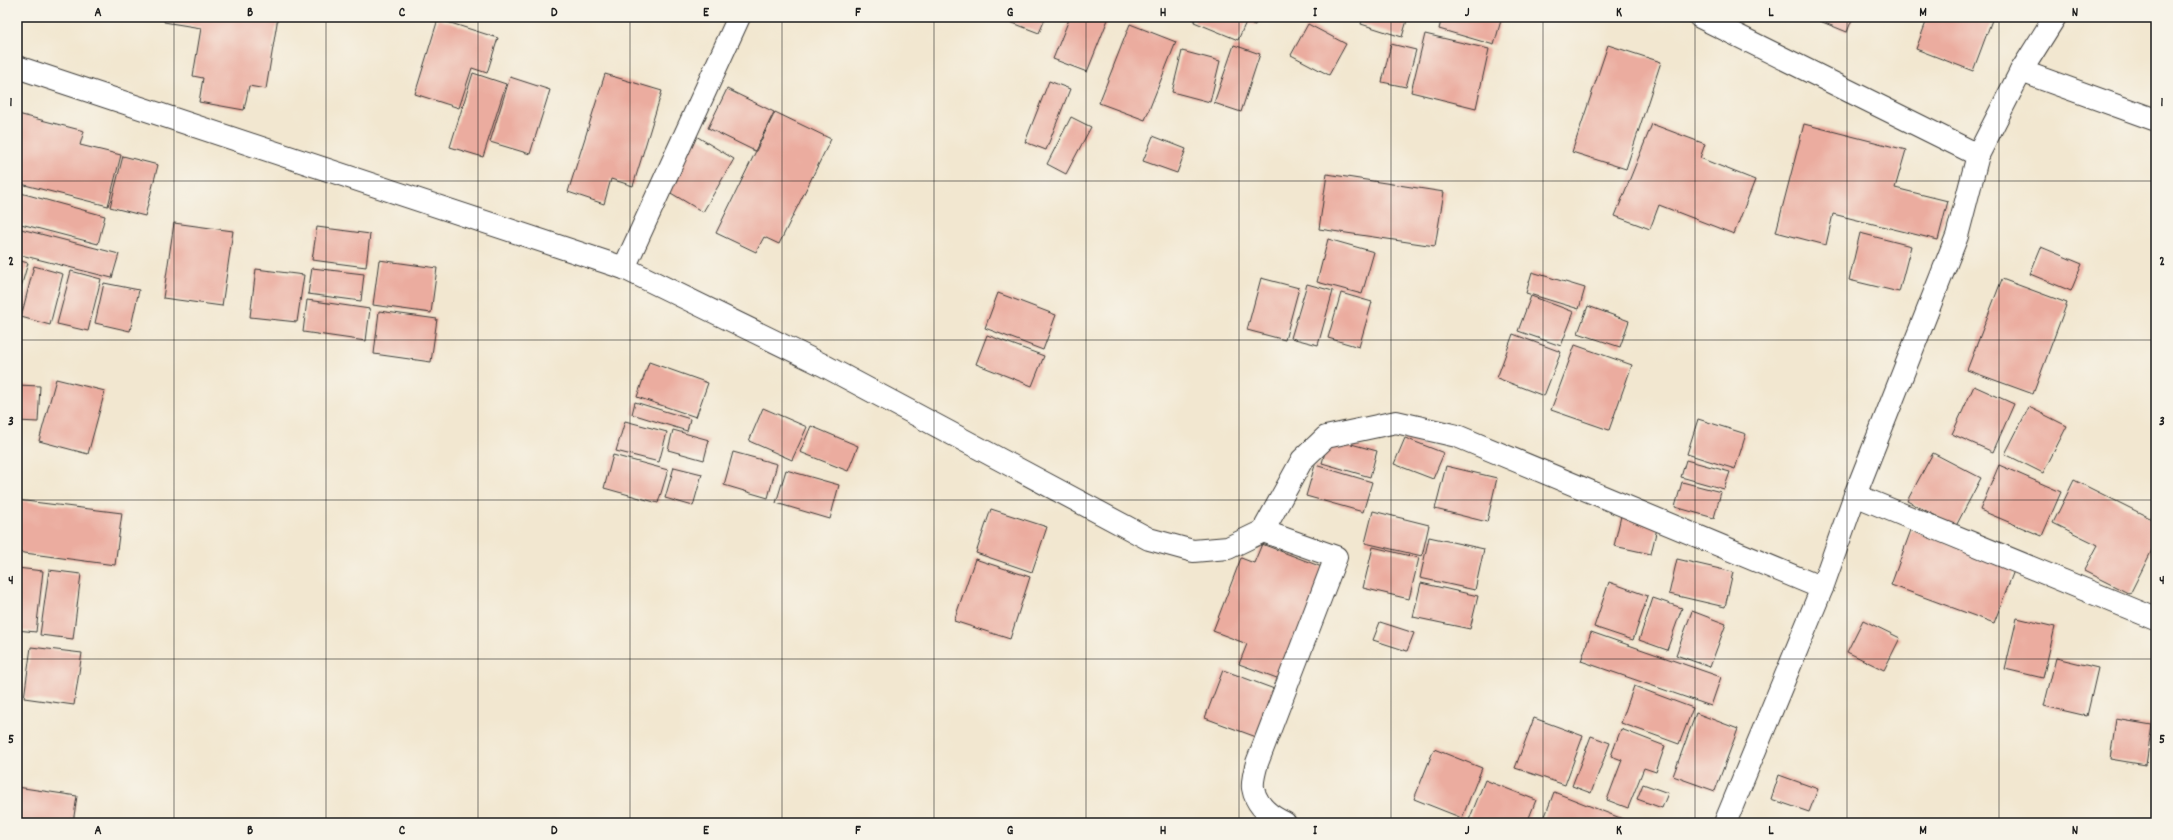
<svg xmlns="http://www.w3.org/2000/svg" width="2173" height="840" font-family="Dekko,sans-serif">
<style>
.building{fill:#ebac9f}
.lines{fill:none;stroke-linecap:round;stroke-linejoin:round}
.minor-casing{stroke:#3c3a37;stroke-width:24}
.minor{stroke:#fff;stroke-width:22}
.grid{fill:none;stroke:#1c1c1c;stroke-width:1;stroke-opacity:0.55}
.neatline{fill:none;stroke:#1c1c1c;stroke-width:1.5}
.grid-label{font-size:13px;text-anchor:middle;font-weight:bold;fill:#1c1c1c}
</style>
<rect width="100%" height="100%" fill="#f7f3e8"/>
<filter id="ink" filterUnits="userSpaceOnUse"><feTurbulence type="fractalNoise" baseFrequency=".025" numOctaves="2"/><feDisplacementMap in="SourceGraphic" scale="8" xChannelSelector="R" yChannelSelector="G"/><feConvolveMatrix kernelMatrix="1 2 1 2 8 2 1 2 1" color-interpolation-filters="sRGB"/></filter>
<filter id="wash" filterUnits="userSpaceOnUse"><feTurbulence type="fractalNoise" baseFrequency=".012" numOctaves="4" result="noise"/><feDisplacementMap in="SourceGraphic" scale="16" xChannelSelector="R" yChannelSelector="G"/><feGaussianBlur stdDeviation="0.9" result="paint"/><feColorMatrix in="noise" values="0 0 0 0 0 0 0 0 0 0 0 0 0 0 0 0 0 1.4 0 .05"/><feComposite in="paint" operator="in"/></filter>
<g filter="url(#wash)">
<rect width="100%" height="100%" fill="#f2e7d0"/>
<g id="blocks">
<g class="building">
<path d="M165,17H278L266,89L249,86L244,110L199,102L203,78L193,76L201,28L164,22Z"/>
<path d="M997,17H1046L1039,33Z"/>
<path d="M1070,17H1109L1087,72L1053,59Z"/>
<path d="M1196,17H1259L1255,25L1246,22L1238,40L1194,22Z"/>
<path d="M1363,17H1408L1402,37L1361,24Z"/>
<path d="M1442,17H1502L1494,45L1439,29Z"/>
<path d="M1810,17H1853L1847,32Z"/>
<path d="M1928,17H1983L1992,20L1973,71L1916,49Z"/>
<path d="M438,19L498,38L487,73L472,68L459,108L415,94Z"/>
<path d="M1130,24L1176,42L1145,120L1099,103Z"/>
<path d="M1308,24L1346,44L1329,75L1291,55Z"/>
<path d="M1425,34L1489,49L1476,108L1411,92Z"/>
<path d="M1391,44L1416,50L1406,87L1382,82Z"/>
<path d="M1234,45L1260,54L1241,112L1214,103Z"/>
<path d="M1608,45L1661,62L1626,169L1572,152Z"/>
<path d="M1182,51L1220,61L1210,102L1172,92Z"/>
<path d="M473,73L506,84L483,157L450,147Z"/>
<path d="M605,74L662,91L633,186L611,179L604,204L568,192Z"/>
<path d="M510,77L550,90L530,154L490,142Z"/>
<path d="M1049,81L1070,89L1046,150L1025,142Z"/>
<path d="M727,89L774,112L755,151L708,128Z"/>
<path d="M775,112L831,139L779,244L764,237L756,252L716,233Z"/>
<path d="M18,114L84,131L80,145L121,155L108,206L17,183Z"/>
<path d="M1071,117L1091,127L1066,174L1047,164Z"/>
<path d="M1652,124L1705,144L1700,158L1755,180L1734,234L1659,205L1650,229L1615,216Z"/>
<path d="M1804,124L1906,150L1895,188L1948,201L1938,240L1833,214L1826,245L1776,232Z"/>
<path d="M696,136L734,159L703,212L664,189Z"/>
<path d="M1153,136L1186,149L1177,173L1143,161Z"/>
<path d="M123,156L158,165L145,216L110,207Z"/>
<path d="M1327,174L1444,192L1435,246L1319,229Z"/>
<path d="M17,192L105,216L98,244L17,223Z"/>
<path d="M174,223L233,231L222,306L163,298Z"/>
<path d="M317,227L370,234L366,267L312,260Z"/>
<path d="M17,228L119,254L112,278L17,254Z"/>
<path d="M1860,233L1911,246L1899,292L1849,280Z"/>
<path d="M1328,239L1374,252L1362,294L1317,282Z"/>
<path d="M2041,247L2082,264L2071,291L2030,274Z"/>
<path d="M17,260L28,263L17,301Z"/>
<path d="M379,260L437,268L431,313L373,305Z"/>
<path d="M34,266L63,274L50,325L21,317Z"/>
<path d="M312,268L364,274L361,301L308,294Z"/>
<path d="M256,269L304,275L297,322L250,317Z"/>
<path d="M71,271L101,279L88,331L57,324Z"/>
<path d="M1532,272L1585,288L1579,309L1526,293Z"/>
<path d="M1261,278L1299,288L1285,340L1247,330Z"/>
<path d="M2002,279L2067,303L2033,394L1967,370Z"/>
<path d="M104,283L139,290L130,331L95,323Z"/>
<path d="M1307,284L1333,291L1318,345L1291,338Z"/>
<path d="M998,293L1056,315L1043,350L985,328Z"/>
<path d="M1341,293L1372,302L1359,347L1328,338Z"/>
<path d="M1531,296L1574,312L1561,346L1518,331Z"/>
<path d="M307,300L370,309L366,341L303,332Z"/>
<path d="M1588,306L1629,321L1620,347L1578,333Z"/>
<path d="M379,311L437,319L431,362L374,354Z"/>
<path d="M1513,334L1561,352L1544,396L1497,378Z"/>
<path d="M987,335L1044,356L1032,386L976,364Z"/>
<path d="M1575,345L1632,365L1609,430L1551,410Z"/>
<path d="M649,362L708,383L696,417L637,397Z"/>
<path d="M56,379L105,391L88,454L39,441Z"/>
<path d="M17,385L40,386L38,422L17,421Z"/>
<path d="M1974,386L2014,404L1993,452L1952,434Z"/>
<path d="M635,402L690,419L687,431L632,414Z"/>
<path d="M2029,407L2067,426L2043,473L2005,454Z"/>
<path d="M763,408L807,427L792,460L749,441Z"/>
<path d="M1698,419L1746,434L1735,469L1687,454Z"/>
<path d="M625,421L667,432L659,462L616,451Z"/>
<path d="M811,426L858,446L848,471L800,452Z"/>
<path d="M673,430L709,440L704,460L668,450Z"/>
<path d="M1329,438L1377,451L1370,477L1322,463Z"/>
<path d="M1405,438L1444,453L1433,479L1394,464Z"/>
<path d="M733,452L777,464L768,498L724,485Z"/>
<path d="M1933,453L1981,478L1956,526L1907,501Z"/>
<path d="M613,455L668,470L658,503L604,488Z"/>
<path d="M1686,460L1730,472L1724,489L1681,477Z"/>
<path d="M1315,465L1372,482L1363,512L1306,496Z"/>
<path d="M1999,465L2061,492L2042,536L1980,510Z"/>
<path d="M1446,466L1497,478L1487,522L1435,509Z"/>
<path d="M674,467L702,474L693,506L665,498Z"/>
<path d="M786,470L839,485L830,519L776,503Z"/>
<path d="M2074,480L2156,521V542L2130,594L2084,571L2098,545L2053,523Z"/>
<path d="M1682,482L1721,492L1714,518L1675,507Z"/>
<path d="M17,500L122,513L115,565L17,552Z"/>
<path d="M991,509L1047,527L1032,572L976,553Z"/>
<path d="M1373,511L1429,525L1422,556L1365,543Z"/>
<path d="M1621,516L1658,524L1651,554L1614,546Z"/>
<path d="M1911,530L2015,568L1994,623L1891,585Z"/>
<path d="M1429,537L1484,549L1475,590L1420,578Z"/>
<path d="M1262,544L1327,569L1285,681L1239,664L1247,644L1213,631L1241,558L1254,563Z"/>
<path d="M1373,547L1419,558L1409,599L1363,588Z"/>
<path d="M975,559L1030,577L1010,639L954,621Z"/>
<path d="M1677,559L1733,572L1725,607L1669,594Z"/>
<path d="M17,568L43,571L36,632L17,630Z"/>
<path d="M49,570L81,574L73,639L40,635Z"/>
<path d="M1609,582L1648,596L1633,640L1594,627Z"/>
<path d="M1421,583L1478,596L1470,629L1413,617Z"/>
<path d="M1653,598L1682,608L1667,650L1639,640Z"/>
<path d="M1692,611L1726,624L1710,667L1676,655Z"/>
<path d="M2017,618L2055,627L2043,678L2005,669Z"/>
<path d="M1863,620L1900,638L1884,670L1847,652Z"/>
<path d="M1380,622L1414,633L1407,651L1373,640Z"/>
<path d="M1591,632L1721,677L1711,706L1581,661Z"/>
<path d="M31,647L82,653L74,705L24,698Z"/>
<path d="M2056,658L2098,668L2087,716L2044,706Z"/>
<path d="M1223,670L1277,690L1259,738L1205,718Z"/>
<path d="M1634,686L1693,708L1679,744L1621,723Z"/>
<path d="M1696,713L1738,729L1715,791L1673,776Z"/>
<path d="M1534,718L1583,736L1565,785L1515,768Z"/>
<path d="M2116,719L2152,725L2146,765L2110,759Z"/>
<path d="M1621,729L1665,746L1656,772L1644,768L1628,808L1607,800L1622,760L1611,756Z"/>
<path d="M1591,736L1610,743L1591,793L1572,786Z"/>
<path d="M1434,749L1482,768L1462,818L1414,799Z"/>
<path d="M1779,775L1818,789L1809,812L1771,799Z"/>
<path d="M1485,780L1536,800L1527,823H1477L1469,820Z"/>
<path d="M1643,784L1668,793L1662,808L1637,799Z"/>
<path d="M17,787L77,796L73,823H17Z"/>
<path d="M1554,792L1633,823H1555L1544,819Z"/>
</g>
</g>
</g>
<g filter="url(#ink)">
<use href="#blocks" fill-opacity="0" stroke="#3c3a37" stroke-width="1"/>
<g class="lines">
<g class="minor-casing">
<g id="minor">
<path d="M1700,17L1978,155"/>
<path d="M17,67L624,268L823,365L1149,539L1193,551L1228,548L1263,531L1302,460L1326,437L1396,422L1457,436L1822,588"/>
<path d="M2021,71L2156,120"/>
<path d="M624,268L739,17"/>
<path d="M1855,495L2156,619"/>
<path d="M1263,531L1336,557L1257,763C1255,770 1252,781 1253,788C1256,805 1269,816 1285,823"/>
<path d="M1725,823L1822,588L1855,495L1957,236L1978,155L2021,71L2055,17"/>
</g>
</g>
<use href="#minor" class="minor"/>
</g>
</g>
<path class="grid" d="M174,17V823M326,17V823M478,17V823M630,17V823M782,17V823M934,17V823M1086,17V823M1239,17V823M1391,17V823M1543,17V823M1695,17V823M1847,17V823M1999,17V823M17,181H2156M17,340H2156M17,500H2156M17,659H2156"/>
<rect width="2173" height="840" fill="none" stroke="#f7f3e8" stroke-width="44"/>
<rect x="22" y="22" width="2129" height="796" class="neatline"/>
<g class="grid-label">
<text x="98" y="16">A</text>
<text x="250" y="16">B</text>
<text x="402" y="16">C</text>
<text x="554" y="16">D</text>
<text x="706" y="16">E</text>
<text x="858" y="16">F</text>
<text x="1010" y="16">G</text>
<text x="1163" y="16">H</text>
<text x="1315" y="16">I</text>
<text x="1467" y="16">J</text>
<text x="1619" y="16">K</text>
<text x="1771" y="16">L</text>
<text x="1923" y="16">M</text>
<text x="2075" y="16">N</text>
<text x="11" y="106">1</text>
<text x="2162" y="106">1</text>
<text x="11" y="265">2</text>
<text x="2162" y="265">2</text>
<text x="11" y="425">3</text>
<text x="2162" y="425">3</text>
<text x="11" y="584">4</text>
<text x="2162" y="584">4</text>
<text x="11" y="743">5</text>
<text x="2162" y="743">5</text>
<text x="98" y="834">A</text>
<text x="250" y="834">B</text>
<text x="402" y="834">C</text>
<text x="554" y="834">D</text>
<text x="706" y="834">E</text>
<text x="858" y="834">F</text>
<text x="1010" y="834">G</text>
<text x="1163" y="834">H</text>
<text x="1315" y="834">I</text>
<text x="1467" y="834">J</text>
<text x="1619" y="834">K</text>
<text x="1771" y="834">L</text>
<text x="1923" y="834">M</text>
<text x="2075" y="834">N</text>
</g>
</svg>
